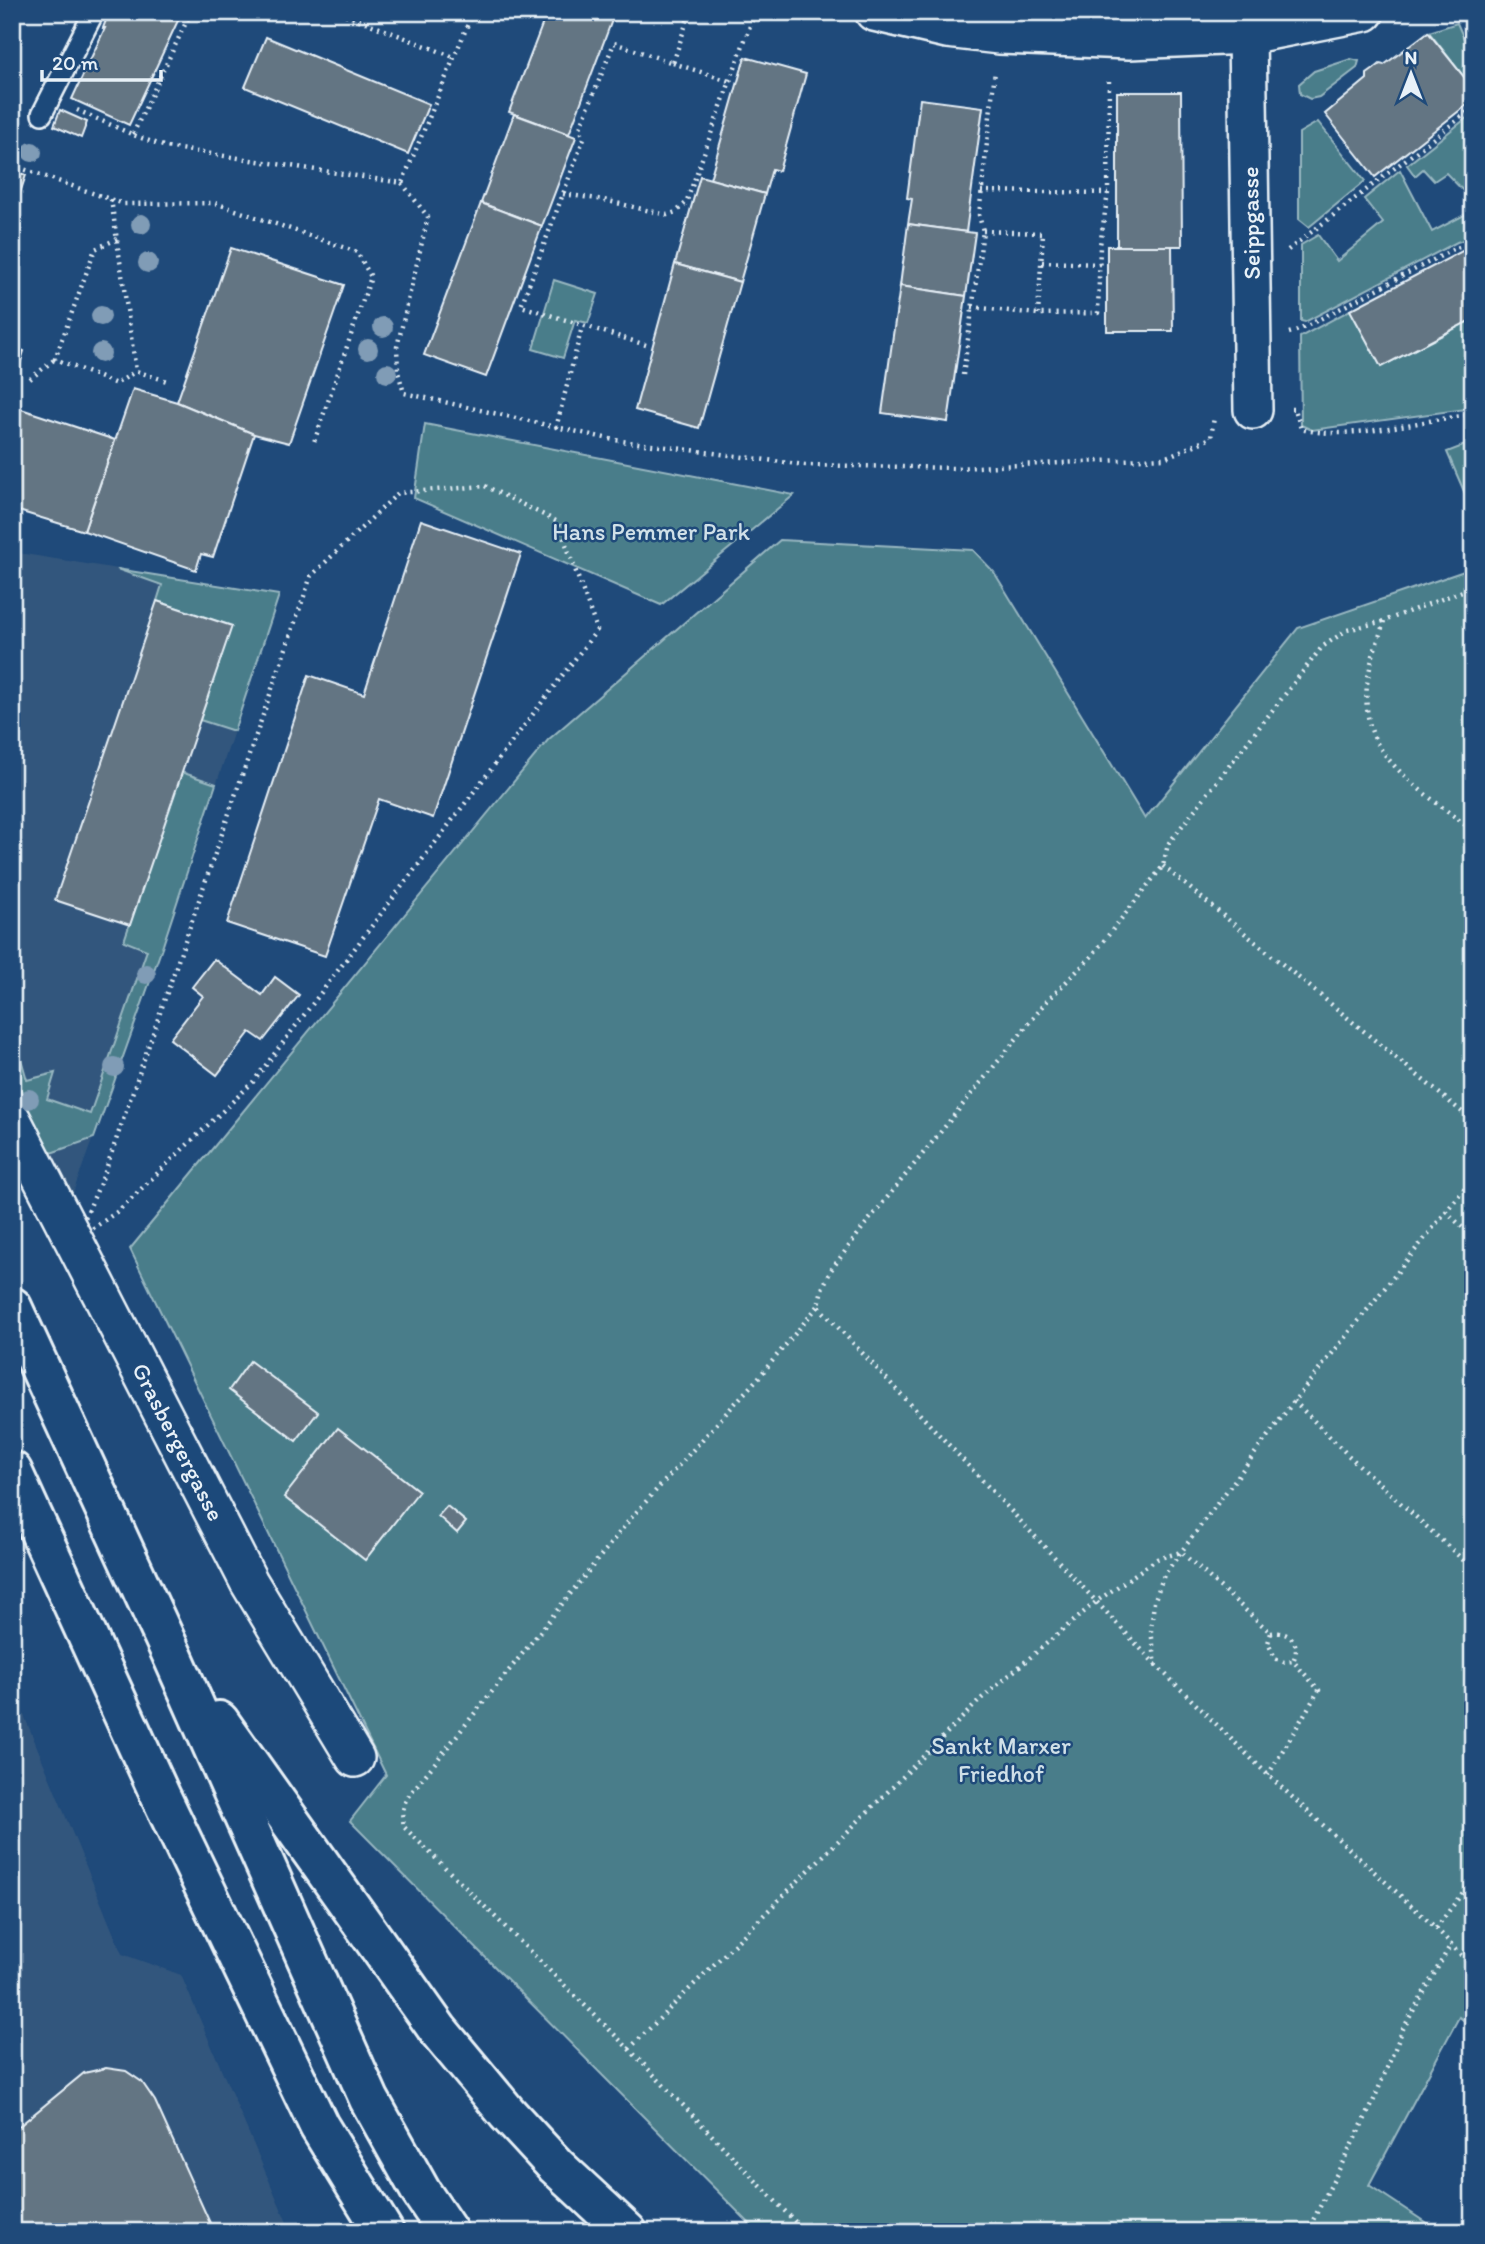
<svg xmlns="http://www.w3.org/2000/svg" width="1485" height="2244" font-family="Itim,sans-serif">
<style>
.built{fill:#33577d}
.green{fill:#497d8a;stroke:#98b7c1;stroke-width:2}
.building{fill:#637483;stroke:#e8f1f8;stroke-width:2}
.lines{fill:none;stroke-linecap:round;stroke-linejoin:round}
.service-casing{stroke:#e8f1f8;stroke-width:24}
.minor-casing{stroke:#e8f1f8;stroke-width:42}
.motorway-casing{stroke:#e8f1f8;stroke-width:44}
.path{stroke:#e8f1f8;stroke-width:4.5;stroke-dasharray:2 5;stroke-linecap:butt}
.service{stroke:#1f4a7a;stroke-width:19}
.minor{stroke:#1f4a7a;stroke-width:37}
.motorway{stroke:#1f4a7a;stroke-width:38}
.tree{fill:#809cb6}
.labels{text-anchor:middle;stroke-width:5;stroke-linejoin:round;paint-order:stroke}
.street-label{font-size:24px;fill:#e8f1f8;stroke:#1f4a7a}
.park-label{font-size:24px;fill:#d0e0e8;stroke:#1f4a7a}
</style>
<rect width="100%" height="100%" fill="#1f4a7a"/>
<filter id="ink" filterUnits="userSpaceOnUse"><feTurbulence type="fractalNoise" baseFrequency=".0143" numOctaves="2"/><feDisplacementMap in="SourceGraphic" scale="14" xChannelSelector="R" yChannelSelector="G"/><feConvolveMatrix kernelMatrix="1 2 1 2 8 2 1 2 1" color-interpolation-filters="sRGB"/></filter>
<g filter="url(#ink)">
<g class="built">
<path d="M12,552L279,595L163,945L71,1198H67L12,1072Z"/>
<path d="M12,1686L122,1954L181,1975L291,2232H12Z"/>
</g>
<g class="green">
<path d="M1457,23L1473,59V88L1429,32Z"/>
<path d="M1351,59L1359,61L1357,68L1319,97L1310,99L1300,94L1299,84L1314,71Z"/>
<path d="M1473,113V201L1446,173L1434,181L1423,169L1415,176L1407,165Z"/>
<path d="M1318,122L1365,181L1309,227L1299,219V133Z"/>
<path d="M1400,170L1432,232L1470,212L1473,215V237L1457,242L1305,322L1301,321V245L1318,235L1337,261L1383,223L1364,199Z"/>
<path d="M554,280L598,294L588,323L575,320L563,358L533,349Z"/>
<path d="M1350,310L1381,367L1473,319V408L1312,430L1301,425L1300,337Z"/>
<path d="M425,424L794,495L661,605L414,498Z"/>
<path d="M1473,442V512L1447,452Z"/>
<path d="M780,540L973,550L994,572L1145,819L1298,628L1473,568V2027L1459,2017L1369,2185L1440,2232H758L350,1821L386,1775L130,1249L548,740Z"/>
<path d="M117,569L279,595L234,731L200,720L231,626L157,601L162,585Z"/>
<path d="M181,772L216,784L163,945L94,1138L48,1154L12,1072V1027L27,1080L55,1073L47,1099L90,1114L147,950L124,941Z"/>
</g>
<g class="building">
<path d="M112,12H182L129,125L72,99L105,28H103L108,15Z"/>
<path d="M547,12H615L569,134L509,112Z"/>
<path d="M1428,32L1473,88V100L1375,177L1325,114L1367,79V74L1374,69L1380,64L1384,65Z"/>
<path d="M266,37L429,104L408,154L245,87Z"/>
<path d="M745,57L806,74L779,171L772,169L765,194L710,179Z"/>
<path d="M1117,92H1181L1182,246H1117Z"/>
<path d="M920,99L983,107L966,232L908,224L912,199L907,198Z"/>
<path d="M60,110L87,122L81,138L54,126Z"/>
<path d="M514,114L576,137L542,226L481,203Z"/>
<path d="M12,171L26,175L12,217Z"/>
<path d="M700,176L765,194L740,282L675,264Z"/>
<path d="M481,203L542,226L486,377L424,355Z"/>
<path d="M908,224L975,233L966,296L900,286Z"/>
<path d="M1107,246H1172L1173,331H1107Z"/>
<path d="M231,248L344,285L289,443L254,434L177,402Z"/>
<path d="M1464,250L1473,266V319L1381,367L1350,310Z"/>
<path d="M675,264L740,282L699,428L635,410Z"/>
<path d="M900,286L966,296L948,422L882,413Z"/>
<path d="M12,346L24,351L12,390Z"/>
<path d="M133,389L177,402L254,434L213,557L201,554L196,570L84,531Z"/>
<path d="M12,406L115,440L84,531L12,509Z"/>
<path d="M421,520L521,554L433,818L379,799L325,956L227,923L309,675L364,694Z"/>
<path d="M157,601L232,626L130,925L55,900Z"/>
<path d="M214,959L262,995L275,977L299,995L263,1041L250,1032L217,1075L170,1039L203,996L192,987Z"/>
<path d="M250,1361L318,1412L296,1441L229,1390Z"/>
<path d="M338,1428L419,1491L365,1560L284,1497Z"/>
<path d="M447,1506L466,1522L457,1533L438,1516Z"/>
<path d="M106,2068L126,2071L142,2082L155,2101L214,2232H12V2132L84,2073Z"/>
</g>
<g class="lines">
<g class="service-casing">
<path id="service" d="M42,114L94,12"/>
</g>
<g class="minor-casing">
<g id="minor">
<path d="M874,12L947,29L999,35L1129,40L1247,35L1365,12"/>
<path d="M1247,35L1253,410"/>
<path d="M12,1120L249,1582L355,1758"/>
</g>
</g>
<g class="motorway-casing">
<g id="motorway">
<path d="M12,1307L173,1657L369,2099L421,2192L448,2232"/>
<path d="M12,1471L161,1797L319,2126L384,2232"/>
<path d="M219,1721L438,2030L507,2113L556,2166L627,2232"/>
</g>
</g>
<g class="path">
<path d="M339,12L454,57"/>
<path d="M1462,12L1473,41"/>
<path d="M673,63L729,81"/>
<path d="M77,110L136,136L166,147L402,183L473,12"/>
<path d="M133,134L191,12"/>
<path d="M12,165L124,204L215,203L357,252L371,277L313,445"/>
<path d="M402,183L428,217L397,347L398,372L404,393L614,440L805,465L957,468L1164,458L1211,438L1214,417"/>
<path d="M981,191L1108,193"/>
<path d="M563,194L604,200L667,215L676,212L686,203L755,12"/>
<path d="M111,199L136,371L170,382"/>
<path d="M983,231L1043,233L1038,314"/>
<path d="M117,239L95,249L55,359L116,384L136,371"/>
<path d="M1288,250L1473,108"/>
<path d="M1042,262L1100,264"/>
<path d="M972,307L1038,314L1098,313L1100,245L1108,193L1109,77"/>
<path d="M1289,333L1299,330L1456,248L1473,243"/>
<path d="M646,345L521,306L584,138L580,128L614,43L673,63L690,12"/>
<path d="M963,375L983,231L979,215L995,71"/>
<path d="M30,379L55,359"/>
<path d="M1291,409H1295L1301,429C1351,442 1421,419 1473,415"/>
<path d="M556,428L582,327"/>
<path d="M485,486L558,522L597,630L253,1082L118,1211L75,1241L105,1172L311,576L398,493Z"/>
<path d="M1384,621C1380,636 1373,652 1370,668C1364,690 1365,722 1377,743C1397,777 1442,806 1473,831"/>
<path d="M1163,866L1473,1121"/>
<path d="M1473,1178L1294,1401L1181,1552L1164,1575L1154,1602L1151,1631L1156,1665L1268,1775L1436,1928L1473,1968"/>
<path d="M1446,1211L1473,1238"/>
<path d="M1294,1401L1348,1455L1473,1569"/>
<path d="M1271,1633C1289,1630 1302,1643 1293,1661"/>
<path d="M1156,1665L818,1306L822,1289L831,1270L864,1226L1048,1000L1091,957L1163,866L1168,844L1322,647L1347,630L1384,621L1473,587"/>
<path d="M1436,1928L1473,1879"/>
<path d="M1473,2044L1469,2053L1473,2080"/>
<path d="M629,2049L982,1698L1097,1601L1157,1559L1181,1552L1271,1633L1268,1643L1275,1658L1284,1662L1293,1661L1319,1690L1268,1775"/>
<path d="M805,2232L629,2049L404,1827L402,1813L406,1799L631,1518L759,1377L818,1306"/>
<path d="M1307,2232L1371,2107L1403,2029L1451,1944"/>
</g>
<use href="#service" class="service"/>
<use href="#minor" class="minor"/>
<use href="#motorway" class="motorway"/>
</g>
<g class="tree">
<circle cx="32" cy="152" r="10"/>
<circle cx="141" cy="224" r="10"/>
<circle cx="148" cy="263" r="10"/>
<circle cx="101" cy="316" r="10"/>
<circle cx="383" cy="327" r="10"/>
<circle cx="368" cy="349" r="10"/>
<circle cx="101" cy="353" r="10"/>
<circle cx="387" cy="373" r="10"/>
<circle cx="146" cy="974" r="10"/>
<circle cx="114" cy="1067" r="10"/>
<circle cx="29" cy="1099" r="10"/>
</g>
</g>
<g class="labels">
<g class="street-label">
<text transform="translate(1251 223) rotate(-91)" y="8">Seippgasse</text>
<text transform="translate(178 1442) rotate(63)" y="8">Grasbergergasse</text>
</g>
<g class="park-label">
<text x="651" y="540">Hans Pemmer Park</text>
<text x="1001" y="1754">Sankt Marxer<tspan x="1001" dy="28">Friedhof</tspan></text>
</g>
</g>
<rect width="1485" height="2244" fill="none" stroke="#1f4a7a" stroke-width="42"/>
<rect x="21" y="21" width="1443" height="2202" fill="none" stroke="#e8f1f8" stroke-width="2.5" filter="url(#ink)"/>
<g transform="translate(1411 74)" stroke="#1f4a7a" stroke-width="5" paint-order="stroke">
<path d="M0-5L12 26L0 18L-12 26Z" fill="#e8f1f8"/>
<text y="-10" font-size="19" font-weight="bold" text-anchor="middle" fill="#e8f1f8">N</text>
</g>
<path d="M42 70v10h119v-10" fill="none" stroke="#e8f1f8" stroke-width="3.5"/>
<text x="52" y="70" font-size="21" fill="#e8f1f8" stroke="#1f4a7a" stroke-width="5" paint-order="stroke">20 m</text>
</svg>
